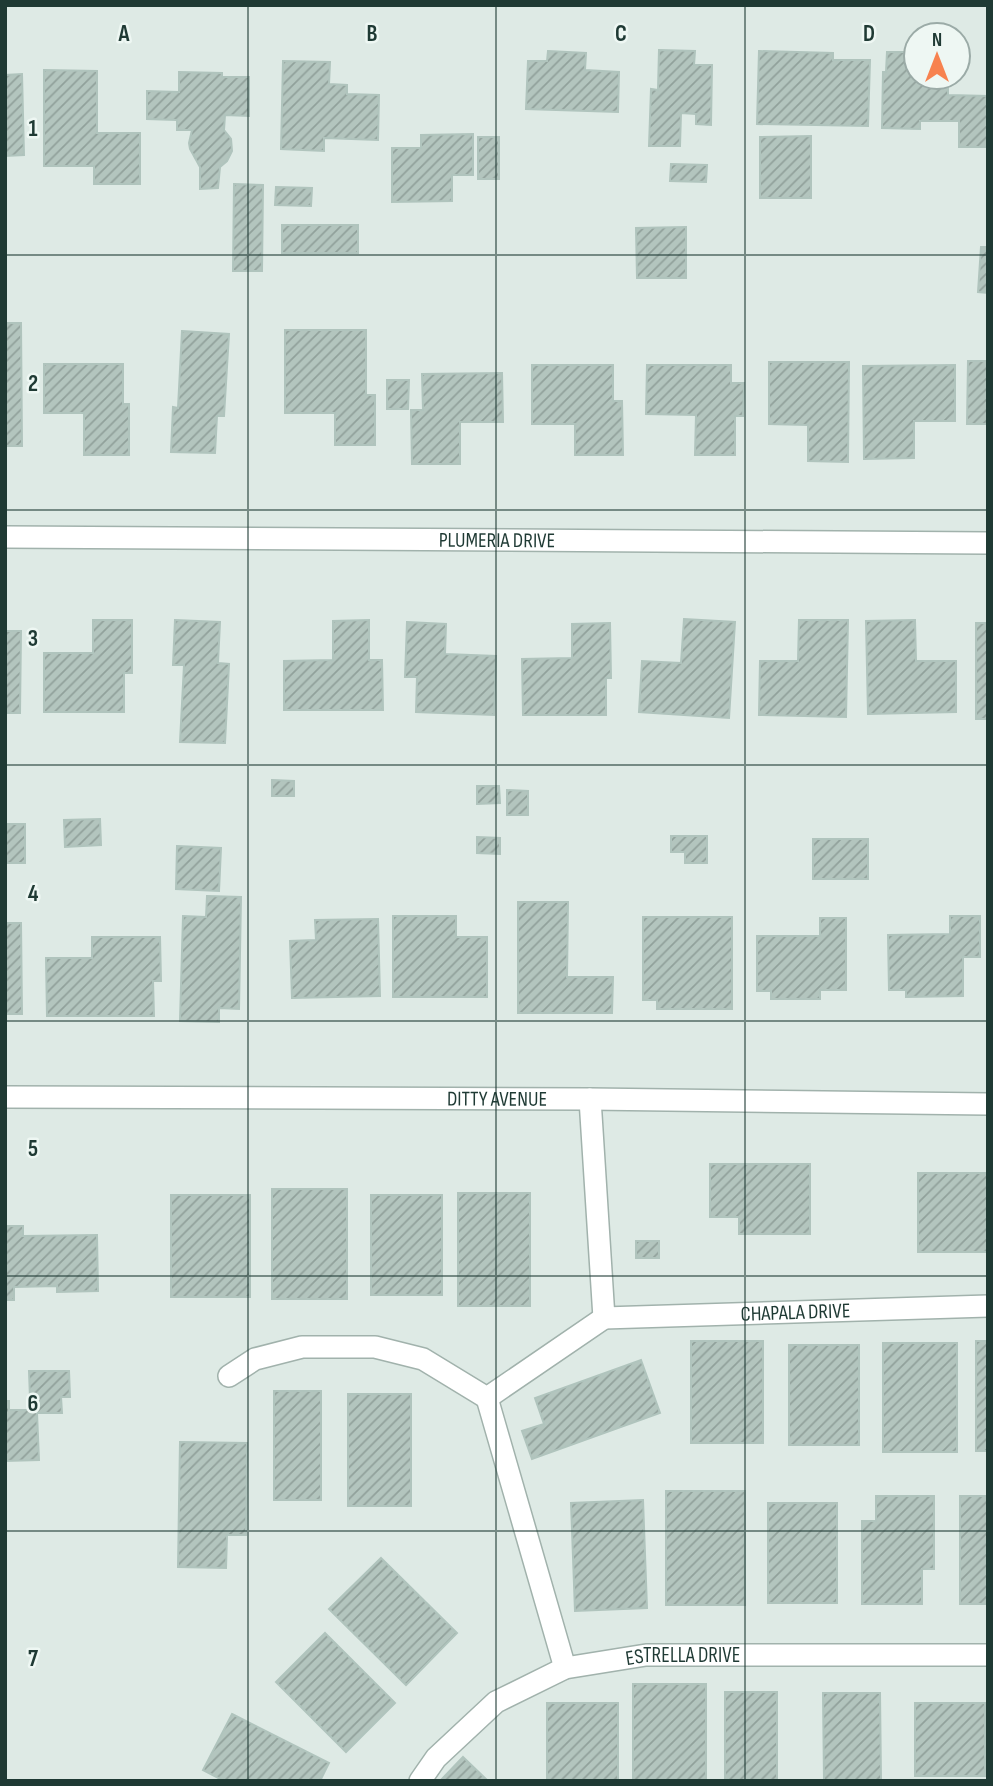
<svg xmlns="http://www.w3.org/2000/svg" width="993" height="1786" font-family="'Sofia Sans Condensed',sans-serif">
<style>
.building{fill:url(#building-hatch);stroke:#b0c4bd;stroke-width:2}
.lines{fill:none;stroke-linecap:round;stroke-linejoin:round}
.minor-casing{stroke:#a1b2ac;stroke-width:24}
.minor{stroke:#fff;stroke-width:21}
.grid{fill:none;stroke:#1f3a34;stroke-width:2;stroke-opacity:0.55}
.labels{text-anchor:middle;stroke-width:5;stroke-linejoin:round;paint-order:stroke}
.street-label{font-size:21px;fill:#1f3a34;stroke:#eef7f3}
.grid-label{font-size:23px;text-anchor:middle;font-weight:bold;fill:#1f3a34;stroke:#eef7f3;stroke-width:5;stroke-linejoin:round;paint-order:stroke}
</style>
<defs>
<pattern id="building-hatch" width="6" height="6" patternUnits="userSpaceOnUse" patternTransform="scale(1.75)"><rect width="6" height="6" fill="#b3c5be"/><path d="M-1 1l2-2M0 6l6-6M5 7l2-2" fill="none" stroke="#91a19b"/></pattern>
</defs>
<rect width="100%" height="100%" fill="#deeae5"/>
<g class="building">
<path d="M659,50L695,51L694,65H712L711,125L696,124V114L681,113L680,146H649L651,89L658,90Z"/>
<path d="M548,51L586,53L585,70L619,72L618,112L526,109L528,61H547Z"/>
<path d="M759,51L833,53V60H870L868,126L757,124Z"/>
<path d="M887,52H913L912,70H916V77H948V95L988,96V147H959V121H920V129L882,128L883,72H886Z"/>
<path d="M283,61L330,62L329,84L347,85V94L379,95L378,140L324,138V151L281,149Z"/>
<path d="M44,70L97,71V133H140V184H94V166H44Z"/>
<path d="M179,72L222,73V77H249V116L225,115L224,130L231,139L232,151L227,161L220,167L218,188L200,189V167L190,149L189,143L192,130H177V120L147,119V91L179,92Z"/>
<path d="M22,74L24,155L5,156V75Z"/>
<path d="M473,134V175H452V201L392,202V148H421V135Z"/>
<path d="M811,136V198H760V137Z"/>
<rect x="478" y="137" width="21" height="42"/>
<path d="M671,164L707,165L706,182L670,181Z"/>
<path d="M234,184L263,185L262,271H233Z"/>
<path d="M276,187L312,188L311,206L275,205Z"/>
<rect x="282" y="225" width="76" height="28"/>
<path d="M686,227V278H637L636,228Z"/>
<path d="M981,247H988V293L978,292Z"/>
<path d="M5,323H21L22,446H5Z"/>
<path d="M285,330H366V395H375V445H335V413H285Z"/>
<path d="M182,331L229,334L224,416H217L215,453L171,452L173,407L178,408Z"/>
<path d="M968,361H988V424H967Z"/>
<path d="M769,362H849L848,462L808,461V425L769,424Z"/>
<path d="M44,364H123V404H129V455H84V413H44Z"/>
<path d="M532,365H613V401H622L623,455H575V424H532Z"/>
<path d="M647,365H731V383H744L743,416H735V455H695L696,415L646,414Z"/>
<path d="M955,365V421H914V458L864,459L863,366Z"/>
<path d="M502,373L503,422H460V464H412L411,410H423L422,374Z"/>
<path d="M387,380H409L408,409H387Z"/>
<path d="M684,619L735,622L729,718L639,712L642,661L681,663Z"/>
<path d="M93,620H132V673H124V712H44V653H93Z"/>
<path d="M175,620L220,622L218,663L229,664L225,743L180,742L184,665H173Z"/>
<path d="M369,620V660H382L383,710H284V661L333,660V621Z"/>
<path d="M799,620H848L846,717L759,715L760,661H798Z"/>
<path d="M915,620L916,661H956V712L868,714L866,621Z"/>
<path d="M407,622L446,624L445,654L496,656L494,715L416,712L417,677H405Z"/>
<path d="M610,623L611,678H606V715H523L522,659L572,658V624Z"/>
<rect x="976" y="623" width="12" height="96"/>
<path d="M5,631H21L20,713H5Z"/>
<path d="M272,780L294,781V796H272Z"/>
<path d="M477,786H499L500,803L477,804Z"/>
<path d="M507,790L528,791V815H507Z"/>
<path d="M100,819L101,845L65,847L64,820Z"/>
<rect x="5" y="824" width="20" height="39"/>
<path d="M671,836H707V863H685V852H671Z"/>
<path d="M477,837L500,838V854L477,853Z"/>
<rect x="813" y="839" width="55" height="40"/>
<path d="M177,846L221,848L219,891L176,889Z"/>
<path d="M207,896L241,897L239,1009L219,1008V1022L180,1021L183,916L206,917Z"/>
<path d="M518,902H568L567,977H613L612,1013H518Z"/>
<path d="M393,916H456V937H487V997H393Z"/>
<path d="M950,916H980V957H963V996L906,997V990H889L888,935L950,934Z"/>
<path d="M643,917H732V1009H657V1000H643Z"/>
<path d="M820,918H846V990H820V999H771V991H757V936H820Z"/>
<path d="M378,919L380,996L292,998L290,941L316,940L315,920Z"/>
<path d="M5,923H21L22,1014H5Z"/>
<path d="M92,937H160L161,981H153L154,1016H47L46,958H92Z"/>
<path d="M710,1164H810V1234H739V1217H710Z"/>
<rect x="918" y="1173" width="70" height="79"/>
<rect x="272" y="1189" width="75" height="110"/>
<rect x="458" y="1193" width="72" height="113"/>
<rect x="171" y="1195" width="79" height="102"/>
<rect x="371" y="1195" width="71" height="100"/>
<path d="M5,1226H23V1236L97,1235L98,1291L57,1292V1286L14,1287V1300H5Z"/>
<rect x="636" y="1241" width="23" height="17"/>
<rect x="691" y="1341" width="72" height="102"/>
<rect x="976" y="1341" width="12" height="110"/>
<rect x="883" y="1343" width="74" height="109"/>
<rect x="789" y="1345" width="70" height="100"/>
<path d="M641,1360L660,1413L532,1459L522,1431L544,1424L535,1398Z"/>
<path d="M29,1371H69L70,1397H61L62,1413H37L39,1460L5,1461V1401H9V1410H36V1398H30Z"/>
<rect x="274" y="1391" width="47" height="109"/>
<rect x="348" y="1394" width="63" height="112"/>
<path d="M180,1442L247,1443L246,1535H227L226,1568L178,1567Z"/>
<rect x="666" y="1491" width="79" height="114"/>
<path d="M876,1496H934V1569H922V1604H862V1521H876Z"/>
<rect x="960" y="1496" width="28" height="108"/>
<path d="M643,1500L647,1608L575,1611L571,1503Z"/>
<rect x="768" y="1503" width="69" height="100"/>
<path d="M381,1558L457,1633L406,1685L329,1609Z"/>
<path d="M325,1633L395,1703L346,1752L276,1682Z"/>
<rect x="633" y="1684" width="73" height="97"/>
<rect x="725" y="1692" width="52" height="89"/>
<path d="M823,1693H880L881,1781H824Z"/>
<rect x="547" y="1703" width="71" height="78"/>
<rect x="915" y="1703" width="70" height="73"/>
<path d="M232,1714L329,1763L320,1781H224L203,1770Z"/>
<path d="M463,1757L488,1781H440Z"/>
</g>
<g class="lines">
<g class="minor-casing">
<g id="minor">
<path id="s1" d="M5,537L988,543"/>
<path id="s2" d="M5,1097L590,1099L988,1104"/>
<path id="s3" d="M590,1099L604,1318L988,1306"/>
<path d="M229,1376L255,1359L302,1347H375L423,1359L487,1398L604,1318"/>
<path d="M487,1398L565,1668"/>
<path id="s4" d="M420,1781L436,1758L496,1702L565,1668L646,1655H988"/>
</g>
</g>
<use href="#minor" class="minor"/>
</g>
<path class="grid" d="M248,5V1781M496,5V1781M745,5V1781M5,255H988M5,510H988M5,765H988M5,1021H988M5,1276H988M5,1531H988"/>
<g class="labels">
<g class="street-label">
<text dy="7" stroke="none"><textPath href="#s1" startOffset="492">PLUMERIA DRIVE</textPath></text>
<text dy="7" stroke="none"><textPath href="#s2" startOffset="492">DITTY AVENUE</textPath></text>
<text dy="7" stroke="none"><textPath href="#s3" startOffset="411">CHAPALA DRIVE</textPath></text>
<text dy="7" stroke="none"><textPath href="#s4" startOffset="306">ESTRELLA DRIVE</textPath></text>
</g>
</g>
<g class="grid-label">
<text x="124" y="41">A</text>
<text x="372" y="41">B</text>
<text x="621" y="41">C</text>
<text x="869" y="41">D</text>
<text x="33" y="136">1</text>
<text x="33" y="391">2</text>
<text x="33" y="646">3</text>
<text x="33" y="901">4</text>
<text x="33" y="1156">5</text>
<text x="33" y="1411">6</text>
<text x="33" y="1666">7</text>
</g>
<rect width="993" height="1786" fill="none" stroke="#1f3a34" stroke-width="14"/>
<g transform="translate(937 56)"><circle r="33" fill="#eef7f3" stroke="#9baba7" stroke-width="2"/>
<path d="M0-5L12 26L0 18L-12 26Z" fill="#f7824f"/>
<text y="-10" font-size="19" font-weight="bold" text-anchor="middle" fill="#1f3a34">N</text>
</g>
</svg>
